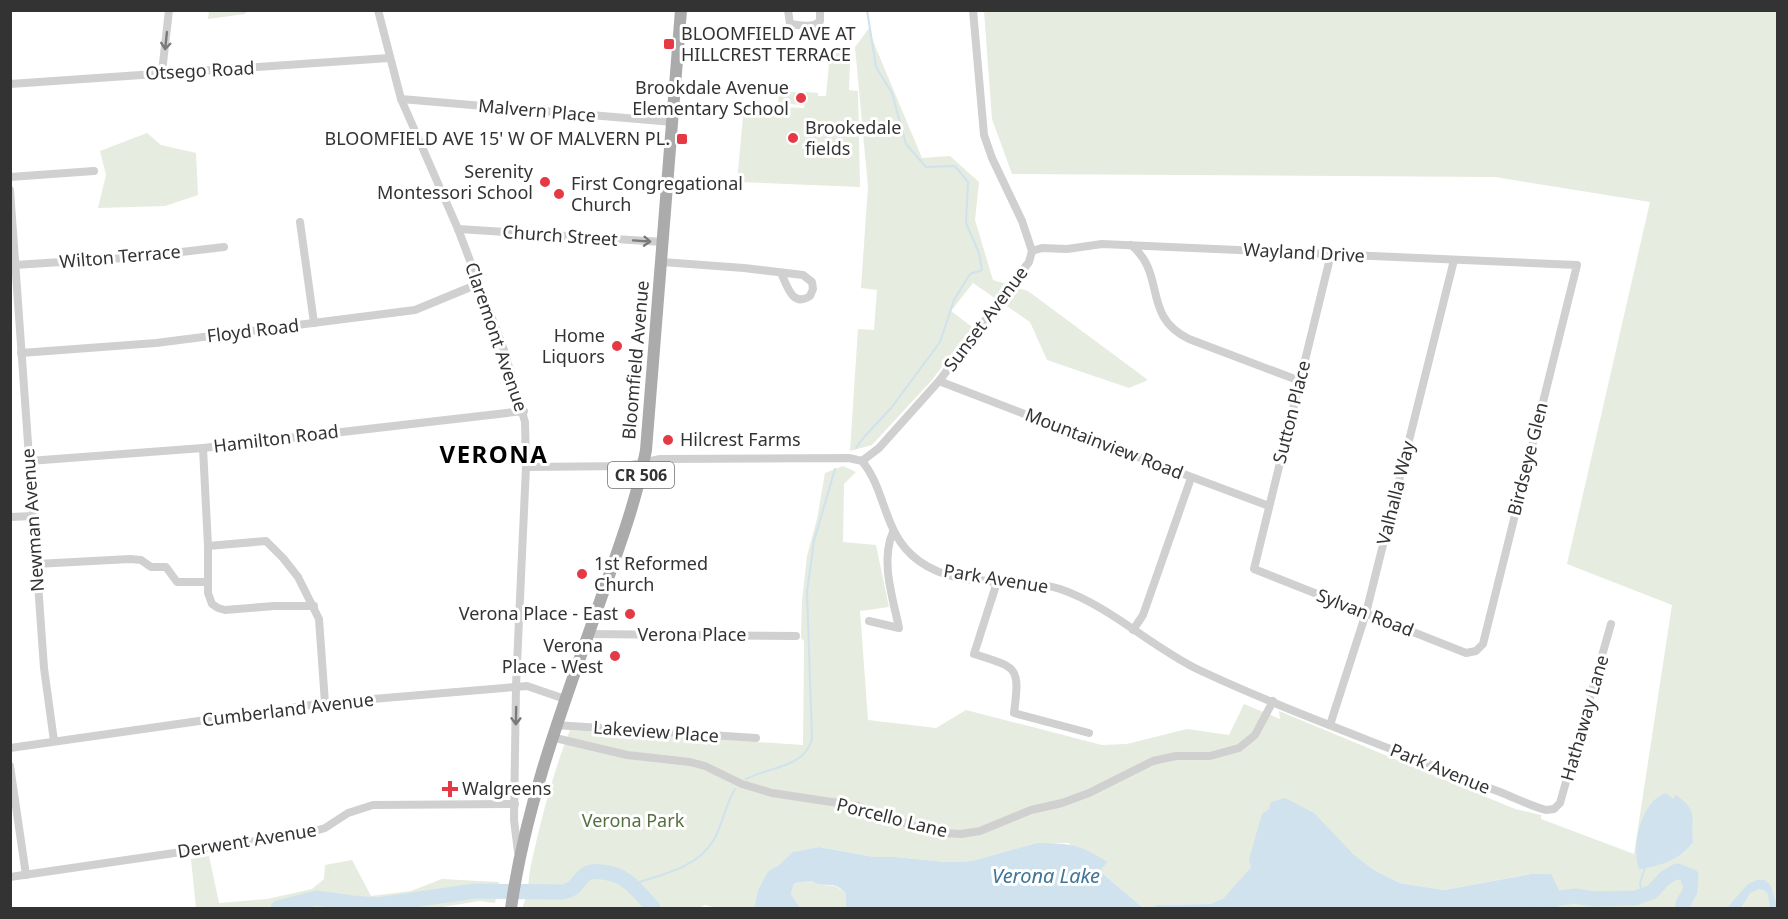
<svg xmlns="http://www.w3.org/2000/svg" width="1788" height="919" font-family="'Noto Sans',sans-serif">
<style>
.green{fill:#e6ecdf}
.water{fill:#cfe2ee}
.lines{fill:none;stroke-linecap:round;stroke-linejoin:round}
.stream{stroke:#cfe2ee;stroke-width:2}
.river{stroke:#cfe2ee;stroke-width:15}
.street{stroke:#d0d0d0;stroke-width:8}
.primary{stroke:#ababab;stroke-width:12}
.oneway{stroke:#7a7a7a}
.poi-dot{fill:#e63946;stroke:#fff;stroke-width:2}
.labels{text-anchor:middle;stroke-width:6;stroke-linejoin:round;paint-order:stroke}
.shield{fill:#fff;stroke:#707070;stroke-width:1.5}
.shield-label{font-size:16px;font-weight:bold;fill:#333}
.poi-label{font-size:18px;fill:#333;stroke:#fff;text-anchor:start}
.street-label{font-size:18px;fill:#333;stroke:#fff}
.park-label{font-size:18px;fill:#56703f;stroke:#fff}
.water-label{font-size:20px;font-style:italic;fill:#3f7597;stroke:#fff}
.district-label{font-size:24px;font-weight:bold;letter-spacing:1.5px;fill:#000;stroke:#fff}
</style>
<rect width="100%" height="100%" fill="#fff"/>
<g class="green">
<path d="M209,11V10L247,11L245,14L208,19Z"/>
<path d="M984,11H1777V908H1558L1559,890L1531,874L1444,890L1400,883L1374,870L1353,854L1269,809L1251,867L1224,899L1210,904L1156,905L1153,908H1143L1068,843H1036L972,861L946,862L896,857H874L819,847L794,852L779,865L768,871L758,890L754,908H716L705,905L699,908H522C529,895 528,876 532,860C542,816 553,772 570,730L803,745L804,652V641L801,638L802,601L807,556L817,519L825,473L843,466L856,472L844,484L843,542L876,545L889,607L860,611L868,720L936,728L966,710L1102,745L1127,744L1187,729L1229,735L1244,704L1280,719L1279,711L1515,809L1541,815V819L1634,854L1672,605L1567,564L1650,202L1495,177L1012,174L992,119Z"/>
<path d="M870,27L873,41L922,158L950,156L979,182L975,220L993,280L1028,291L1148,380L1129,388L1047,360L1030,322L973,283L951,311L972,327L932,380L872,445L850,451L858,329L874,330L877,290L861,288L868,187L855,47Z"/>
<path d="M830,52L841,53L850,63L849,90L858,91L860,187L737,182L744,105L804,108L806,92L818,93V96H826Z"/>
<path d="M779,91L803,93L802,105L778,103Z"/>
<path d="M147,133L161,145L196,153L198,195L165,206L98,208L106,175L100,151Z"/>
<path d="M209,856L219,903L267,899L312,889L324,879L325,865L352,860L371,896L411,891L442,879L499,882L495,903L480,901L436,908H196L191,859Z"/>
<path d="M812,881C825,890 831,879 846,894V908H800L791,894L794,883Z"/>
</g>
<g class="water">
<path d="M1666,793L1673,799L1676,795C1700,812 1690,817 1693,842C1679,860 1661,866 1639,869C1631,846 1641,801 1666,793Z"/>
<path d="M1285,798L1314,813L1353,854L1374,870L1400,883L1444,890L1531,874H1551L1559,890L1558,908H1153L1156,905L1210,904L1223,899L1251,867L1249,859L1262,814L1269,809L1271,802Z"/>
<path d="M1036,843C1068,843 1080,844 1107,862L1100,871L1143,908H846V894C832,878 825,890 812,881L794,883L791,894L800,908H754L758,890L768,871L779,865L793,852L819,847L874,857H896L946,862L972,861Z"/>
<path d="M1682,867L1692,871C1698,888 1697,886 1686,900L1687,905L1691,908H1678C1674,900 1679,896 1684,889L1676,868Z"/>
<path d="M1757,880H1765L1771,886L1777,908H1770L1768,894L1764,890L1759,889L1750,893L1741,908H1727L1748,884Z"/>
</g>
<g class="lines">
<g class="stream">
<path d="M856,448L864,437L892,407L940,342L954,300L970,274L982,270L979,253L966,223L968,182L955,166L926,167L906,144L892,93L876,67L867,10"/>
<path d="M746,779C768,767 806,768 812,738L807,592L814,541L835,469"/>
<path d="M633,884C660,875 697,868 713,841C723,825 724,807 735,789"/>
<path d="M1642,895L1640,883L1645,868"/>
</g>
<g class="river">
<path d="M1538,901L1575,896L1594,899L1635,898L1652,892L1665,878L1677,871L1691,876L1690,891L1683,904V908"/>
<path d="M278,908L316,898L352,903L378,905L475,891L563,892C579,889 577,878 588,873C593,871 597,871 602,872C627,874 638,891 653,908"/>
</g>
<g class="street">
<path d="M378,10L401,99L458,229L504,350L525,422L526,467L516,686L514,820L518,852"/>
<path d="M788,10L790,24C800,25 813,29 820,21V10"/>
<path d="M162,72L169,10"/>
<path d="M10,84L389,58"/>
<path d="M401,99L673,122"/>
<path d="M10,177L94,171"/>
<path d="M10,190L44,668L54,741"/>
<path d="M300,222L314,323"/>
<path d="M458,229L663,242"/>
<path d="M1131,245C1167,274 1141,316 1189,339L1300,381"/>
<path d="M1032,251L1042,248L1067,249L1102,244L1577,265L1483,644L1476,651L1466,653L1254,569L1331,254"/>
<path d="M662,262L744,268L803,275L812,282L813,289L810,296C792,308 787,285 781,273"/>
<path d="M15,265L139,257L224,247"/>
<path d="M21,353L156,343L415,310L478,284"/>
<path d="M939,381L1066,430L1269,506"/>
<path d="M203,448L208,546V593L212,604L218,608L225,610L274,606H314"/>
<path d="M29,461L203,448L524,411"/>
<path d="M862,461L879,448L939,381L1029,262L1032,251L1022,221L992,158L984,135L973,10"/>
<path d="M526,467L627,466L660,459L849,458L862,461C888,493 882,534 919,561C960,591 1015,575 1060,589C1108,605 1152,647 1197,669C1267,702 1340,729 1411,757C1441,769 1470,781 1500,792C1515,798 1531,806 1546,810L1554,809L1560,803L1611,624"/>
<path d="M10,517L33,516"/>
<path d="M208,546L266,541L283,558L298,577L319,619L325,703"/>
<path d="M36,564L130,559L141,560L151,567H166L177,582H208"/>
<path d="M997,582L974,654C1018,668 1020,666 1014,713L1089,733"/>
<path d="M869,621L899,628C893,598 880,561 893,532"/>
<path d="M1133,630L1143,615L1191,478"/>
<path d="M588,634L796,636"/>
<path d="M555,725L756,738"/>
<path d="M1330,725L1366,613L1454,260"/>
<path d="M551,737L627,755L690,762L705,766L742,784L772,793L858,806L924,830L941,833L961,834L980,831L1031,810L1062,803L1089,793L1153,761L1176,756H1210L1239,748L1255,735L1273,701"/>
<path d="M10,748L325,703L527,686L565,699"/>
<path d="M10,766L26,875"/>
<path d="M10,877L305,834L325,828L348,813L373,805L515,804"/>
</g>
<path class="primary" d="M511,908C526,803 563,706 598,607C616,555 636,504 646,450L681,10"/>
</g>
<defs><path id="oneway-shaft" d="M-6 0H5M1.5-3L5.5 0L1.5 3" fill="none" stroke-width="1.6" stroke-linecap="round" stroke-linejoin="round" transform="scale(1.5)"/></defs>
<g class="oneway">
<use href="#oneway-shaft" transform="translate(166 41) rotate(96)"/>
<use href="#oneway-shaft" transform="translate(642 241) rotate(4)"/>
<use href="#oneway-shaft" transform="translate(516 716) rotate(91)"/>
</g>
<g class="poi-dot">
<rect x="663" y="38" width="12" height="12" rx="3"/>
<circle cx="801" cy="98" r="6"/>
<circle cx="793" cy="138" r="6"/>
<rect x="676" y="133" width="12" height="12" rx="3"/>
<circle cx="545" cy="182" r="6"/>
<circle cx="559" cy="194" r="6"/>
<circle cx="617" cy="346" r="6"/>
<circle cx="668" cy="440" r="6"/>
<circle cx="582" cy="574" r="6"/>
<circle cx="630" cy="614" r="6"/>
<circle cx="615" cy="656" r="6"/>
<path d="M447 780h6v6h6v6h-6v6h-6v-6h-6v-6h6z"/>
</g>
<g class="labels">
<rect class="shield" x="608" y="462" width="66" height="26" rx="4.5"/>
<g class="shield-label">
<text x="641" y="481">CR 506</text>
</g>
<g class="poi-label">
<text x="681" y="40">BLOOMFIELD AVE AT<tspan x="681" dy="21">HILLCREST TERRACE</tspan></text>
<text x="789" y="94" text-anchor="end">Brookdale Avenue<tspan x="789" dy="21">Elementary School</tspan></text>
<text x="805" y="134">Brookedale<tspan x="805" dy="21">fields</tspan></text>
<text x="670" y="145" text-anchor="end">BLOOMFIELD AVE 15' W OF MALVERN PL.</text>
<text x="533" y="178" text-anchor="end">Serenity<tspan x="533" dy="21">Montessori School</tspan></text>
<text x="571" y="190">First Congregational<tspan x="571" dy="21">Church</tspan></text>
<text x="605" y="342" text-anchor="end">Home<tspan x="605" dy="21">Liquors</tspan></text>
<text x="680" y="446">Hilcrest Farms</text>
<text x="594" y="570">1st Reformed<tspan x="594" dy="21">Church</tspan></text>
<text x="618" y="620" text-anchor="end">Verona Place - East</text>
<text x="603" y="652" text-anchor="end">Verona<tspan x="603" dy="21">Place - West</tspan></text>
<text x="462" y="795">Walgreens</text>
</g>
<g class="street-label">
<text transform="translate(200 71) rotate(-3)" y="6">Otsego Road</text>
<text transform="translate(537 111) rotate(5)" y="6">Malvern Place</text>
<text transform="translate(560 236) rotate(4)" y="6">Church Street</text>
<text transform="translate(1304 253) rotate(3)" y="6">Wayland Drive</text>
<text transform="translate(120 257) rotate(-5)" y="6">Wilton Terrace</text>
<text transform="translate(986 319) rotate(-53)" y="6">Sunset Avenue</text>
<text transform="translate(253 331) rotate(-7)" y="6">Floyd Road</text>
<text transform="translate(496 337) rotate(71)" y="6">Claremont Avenue</text>
<text transform="translate(636 360) rotate(-85)" y="6">Bloomfield Avenue</text>
<text transform="translate(1292 412) rotate(-76)" y="6">Sutton Place</text>
<text transform="translate(276 439) rotate(-7)" y="6">Hamilton Road</text>
<text transform="translate(1104 444) rotate(21)" y="6">Mountainview Road</text>
<text transform="translate(1528 459) rotate(-76)" y="6">Birdseye Glen</text>
<text transform="translate(1396 493) rotate(-76)" y="6">Valhalla Way</text>
<text transform="translate(33 520) rotate(-94)" y="6">Newman Avenue</text>
<text transform="translate(996 579) rotate(9)" y="6">Park Avenue</text>
<text transform="translate(1365 613) rotate(21)" y="6">Sylvan Road</text>
<text x="692" y="641">Verona Place</text>
<text transform="translate(288 710) rotate(-7)" y="6">Cumberland Avenue</text>
<text transform="translate(1585 718) rotate(-74)" y="6">Hathaway Lane</text>
<text transform="translate(656 732) rotate(4)" y="6">Lakeview Place</text>
<text transform="translate(1440 769) rotate(22)" y="6">Park Avenue</text>
<text transform="translate(892 818) rotate(14)" y="6">Porcello Lane</text>
<text transform="translate(247 841) rotate(-9)" y="6">Derwent Avenue</text>
</g>
<g class="park-label">
<text x="633" y="827">Verona Park</text>
</g>
<g class="water-label">
<text x="1046" y="883">Verona Lake</text>
</g>
<g class="district-label">
<text x="494" y="463">VERONA</text>
</g>
</g>
<rect width="1788" height="919" fill="none" stroke="#333333" stroke-width="24"/>
</svg>
